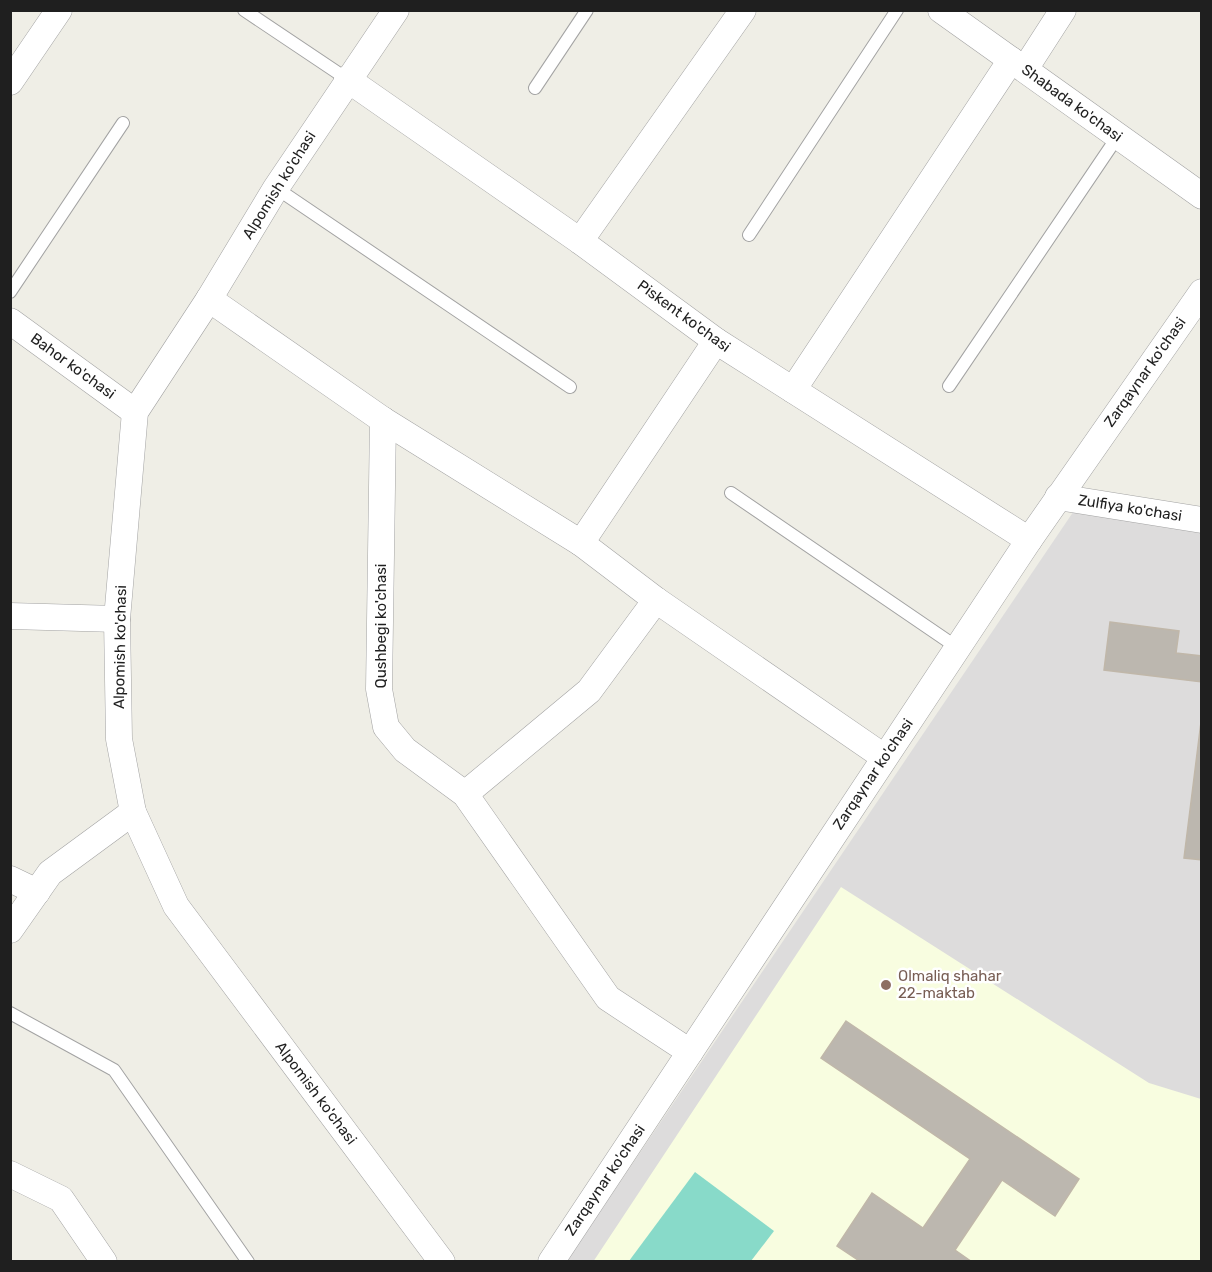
<svg xmlns="http://www.w3.org/2000/svg" width="1212" height="1272" font-family="Rubik,sans-serif">
<style>
.residential{fill:#dddcdc}
.education{fill:#f8fde0}
.pitch{fill:#88dac9}
.building{fill:#bcb7af;stroke:#c0b7a9;stroke-width:1.5}
.lines{fill:none;stroke-linecap:round;stroke-linejoin:round}
.service-casing{stroke:#a3a3a3;stroke-width:14}
.minor-casing{stroke:#a3a3a3;stroke-width:27}
.service{stroke:#fff;stroke-width:12}
.minor{stroke:#fff;stroke-width:26}
.education-dot{fill:#8d6e63;stroke:#fff;stroke-width:2}
.labels{text-anchor:middle;stroke-width:5;stroke-linejoin:round;paint-order:stroke}
.street-label{font-size:15px;fill:#1f1f1f;stroke:#fff}
.education-label{font-size:15px;fill:#785e54;stroke:#fff;text-anchor:start}
</style>
<rect width="100%" height="100%" fill="#efeee6"/>
<path class="residential" d="M1086,493L1201,520V1261L566,1262Z"/>
<path class="education" d="M841,887L1149,1083L1201,1099V1261L593,1262Z"/>
<path class="pitch" d="M695,1172L774,1231L751,1261H629Z"/>
<g class="building">
<path d="M1110,622L1179,631L1176,653L1202,656V682L1104,670Z"/>
<path d="M1202,714V860L1184,858Z"/>
<path d="M846,1021L1079,1179L1055,1216L1002,1180L955,1250L972,1262H861L837,1246L872,1193L923,1228L970,1159L821,1058Z"/>
</g>
<g class="lines">
<g class="service-casing">
<g id="service">
<path d="M244,10L347,79"/>
<path d="M535,88L587,10"/>
<path d="M276,188L570,387"/>
<path d="M749,235L897,10"/>
<path d="M10,292L123,123"/>
<path d="M949,386L1118,136"/>
<path d="M731,493L958,648"/>
<path d="M10,1013L114,1070L248,1262"/>
</g>
</g>
<g class="minor-casing">
<g id="minor">
<path d="M396,10L276,188L209,299L135,412L117,619L119,739L133,812L176,906L442,1262"/>
<path d="M941,10L1202,196"/>
<path d="M1025,69L1063,10"/>
<path d="M347,79L580,241L716,341L1029,540"/>
<path d="M10,82L59,10"/>
<path d="M580,241L743,10"/>
<path d="M209,299L383,420L581,543L656,600L884,757"/>
<path d="M10,321L135,412"/>
<path d="M793,390L1011,60"/>
<path d="M383,420L379,689L386,727L405,750L465,794L608,998L690,1052"/>
<path d="M1058,497L1202,520"/>
<path d="M581,543L716,341"/>
<path d="M10,616L117,619"/>
<path d="M465,794L589,691L656,600"/>
<path d="M10,879L37,892"/>
<path d="M10,930L50,873L133,812"/>
<path d="M10,1174L61,1199L104,1262"/>
<path d="M551,1262L1029,540L1202,292"/>
</g>
</g>
<use href="#service" class="service"/>
<use href="#minor" class="minor"/>
</g>
<circle class="education-dot" cx="886" cy="985" r="6"/>
<g class="labels">
<g class="street-label">
<text transform="translate(1072 103) rotate(36)" y="5">Shabada ko'chasi</text>
<text transform="translate(279 185) rotate(-58)" y="5">Alpomish ko'chasi</text>
<text transform="translate(684 316) rotate(36)" y="5">Piskent ko'chasi</text>
<text transform="translate(73 366) rotate(36)" y="5">Bahor ko'chasi</text>
<text transform="translate(1145 372) rotate(-55)" y="5">Zarqaynar ko'chasi</text>
<text transform="translate(1130 508) rotate(9)" y="5">Zulfiya ko'chasi</text>
<text transform="translate(381 626) rotate(-90)" y="5">Qushbegi ko'chasi</text>
<text transform="translate(120 647) rotate(-89)" y="5">Alpomish ko'chasi</text>
<text transform="translate(873 774) rotate(-56)" y="5">Zarqaynar ko'chasi</text>
<text transform="translate(316 1093) rotate(53)" y="5">Alpomish ko'chasi</text>
<text transform="translate(605 1180) rotate(-56)" y="5">Zarqaynar ko'chasi</text>
</g>
<g class="education-label">
<text x="898" y="981">Olmaliq shahar<tspan x="898" dy="17">22-maktab</tspan></text>
</g>
</g>
<rect width="1212" height="1272" fill="none" stroke="#1f1f1f" stroke-width="24"/>
</svg>
